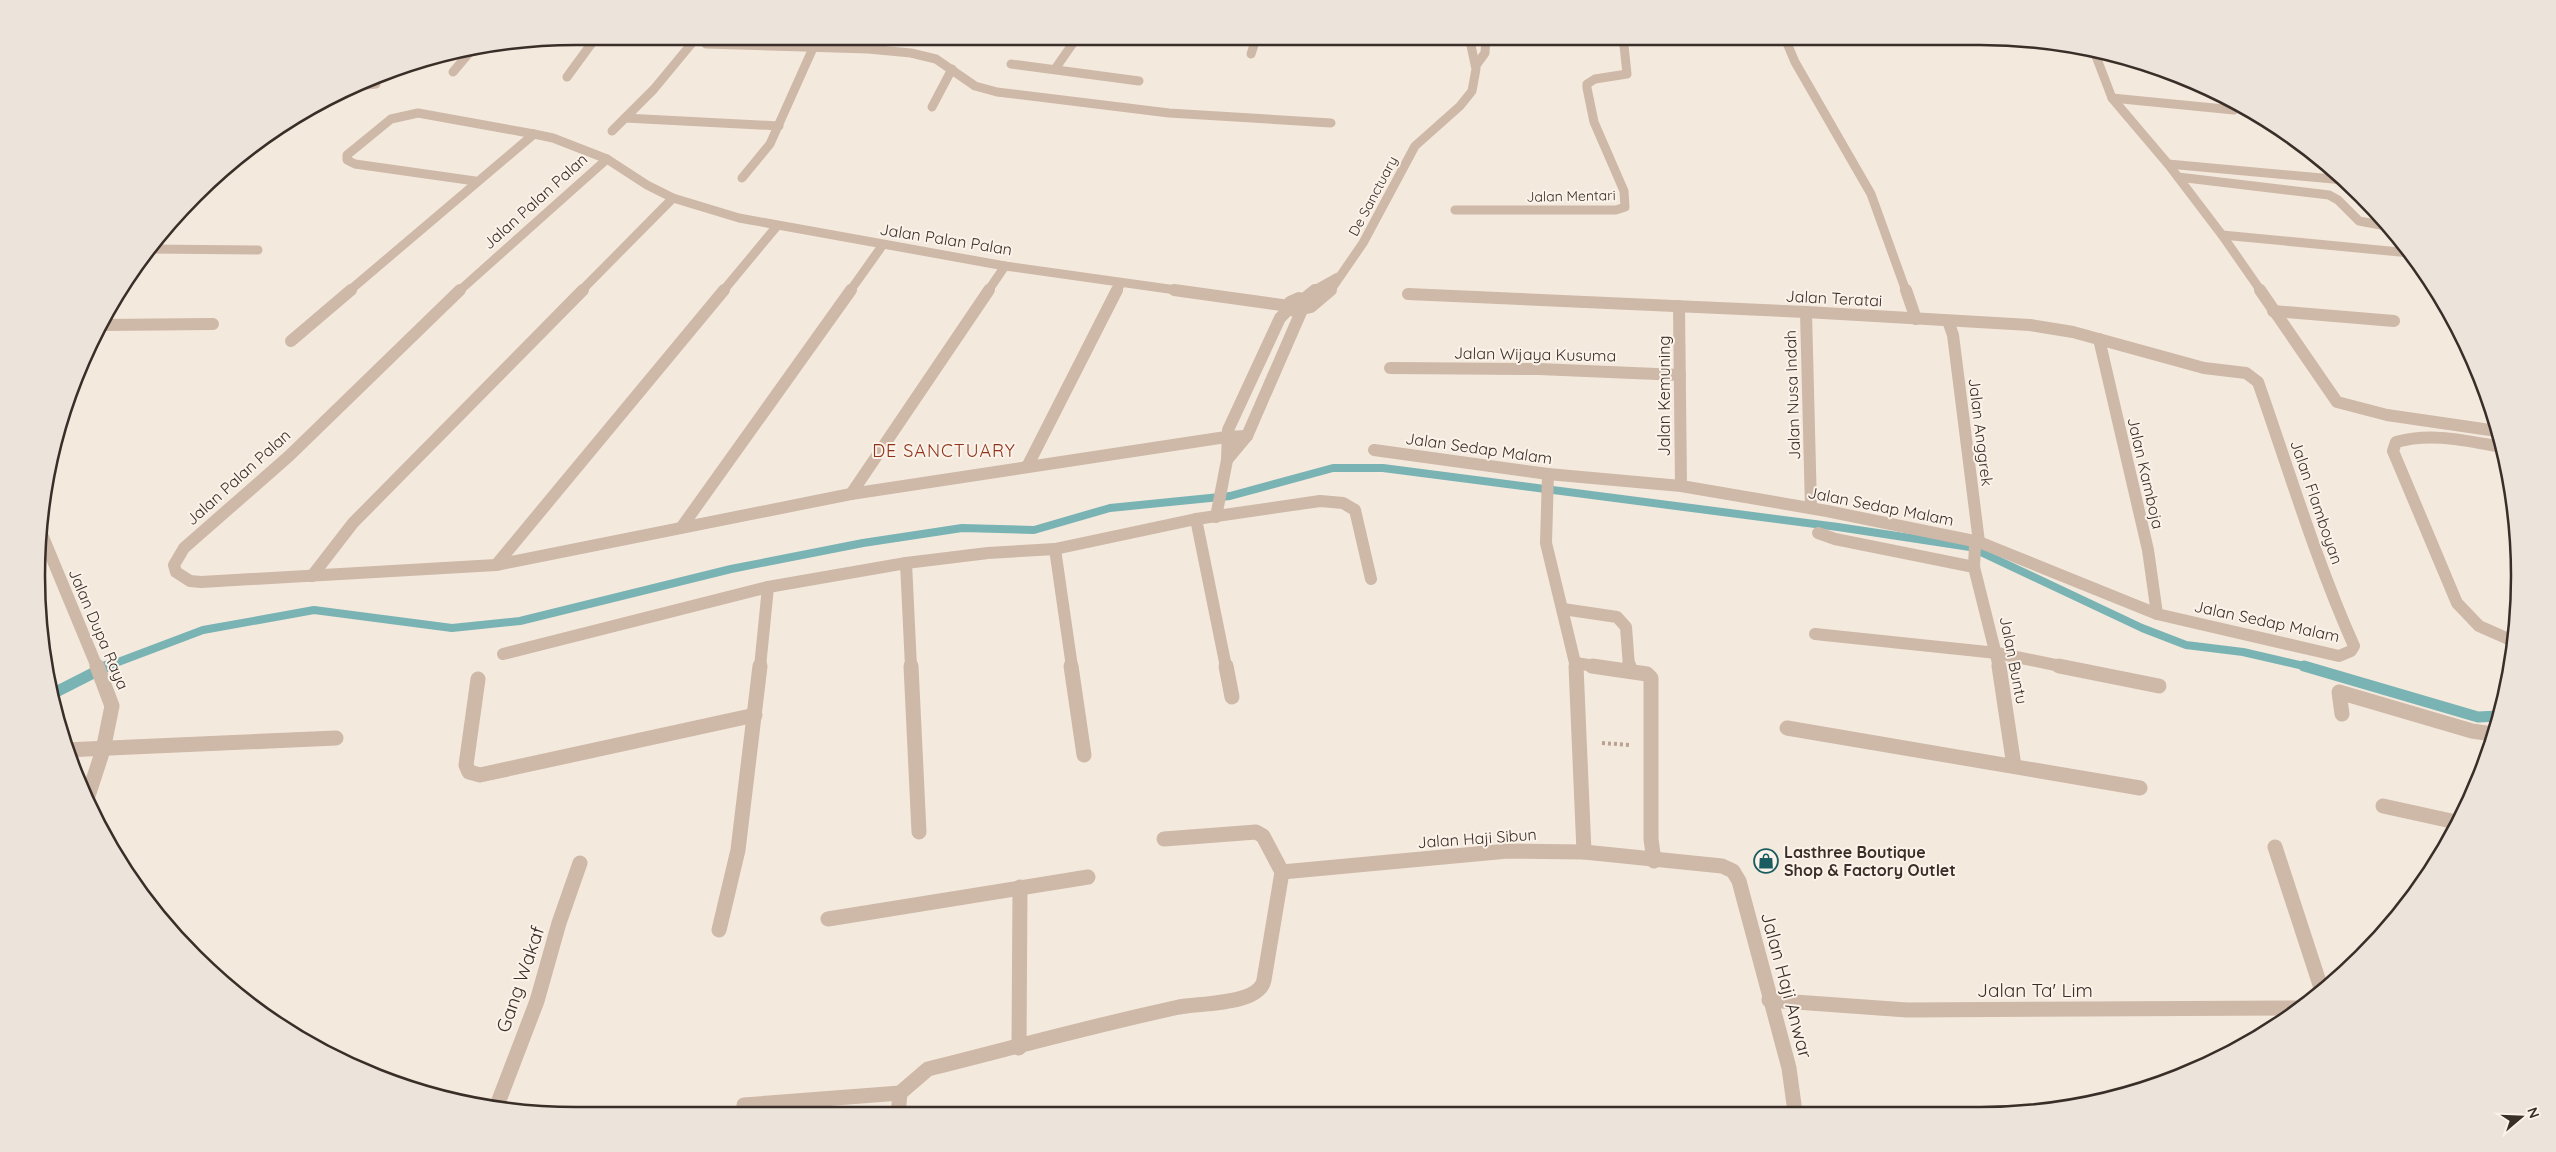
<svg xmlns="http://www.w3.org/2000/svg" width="2556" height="1152" font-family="Quicksand,sans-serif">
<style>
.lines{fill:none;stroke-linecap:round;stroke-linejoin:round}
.stream-far1{stroke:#79b3b4;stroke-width:8}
.stream{stroke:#79b3b4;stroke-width:11}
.path{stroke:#baa292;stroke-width:4;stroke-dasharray:3 3;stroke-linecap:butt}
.minor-far2{stroke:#ceb8a8;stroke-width:9}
.minor-far1{stroke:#ceb8a8;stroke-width:12}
.minor{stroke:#ceb8a8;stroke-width:15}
.major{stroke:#7d6458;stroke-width:9}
.labels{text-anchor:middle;stroke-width:4;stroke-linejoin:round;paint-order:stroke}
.far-street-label{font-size:14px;fill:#3a2e28;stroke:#fbf3ea}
.street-label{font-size:16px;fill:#3a2e28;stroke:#fbf3ea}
.poi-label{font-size:16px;font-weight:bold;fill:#3a2e28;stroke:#fbf3ea;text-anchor:start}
.neighbourhood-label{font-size:18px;letter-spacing:1px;fill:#8f341b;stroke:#fbf3ea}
.near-street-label{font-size:19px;fill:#3a2e28;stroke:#fbf3ea}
.rim{fill:none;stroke:#3a2e28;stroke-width:2.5}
</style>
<rect width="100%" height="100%" fill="#f4e9dd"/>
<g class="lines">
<path class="stream-far1" d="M105,667L203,630L314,610L452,628L520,621L731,569L863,543L962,528L1034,530L1110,508L1230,496L1333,468H1383L1838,527L1970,547L2142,628L2186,645L2243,652L2308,667"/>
<g class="stream">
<path d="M2304,666L2478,717L2499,716"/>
<path d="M50,695L107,666"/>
</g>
<path class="path" d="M1602,743L1630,745"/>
<g class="minor-far2">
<path d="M696,36L706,44L868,49L911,53L936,59L975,86L997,92L1169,113L1331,123"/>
<path d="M1784,36L1795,62L1871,194L1906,291"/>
<path d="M2094,51L2112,98L2168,164L2222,235L2261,291"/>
<path d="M1251,54L1257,36"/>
<path d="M1011,64L1139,81"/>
<path d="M1477,64L1485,53L1486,36"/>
<path d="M1055,69L1078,36"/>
<path d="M453,72L475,46"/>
<path d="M567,77L597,36"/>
<path d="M357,86L376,84"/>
<path d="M2112,98L2234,110"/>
<path d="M932,107L952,69"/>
<path d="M625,118L779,126"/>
<path d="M612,131L654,89L697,37"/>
<path d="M2168,164L2344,180"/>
<path d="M2178,177L2329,195L2338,200L2359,221L2386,226"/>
<path d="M742,178L770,144L813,48"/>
<path d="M475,181L355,164L347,160V155L391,119L418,113L534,134"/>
<path d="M1455,210H1616L1625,207L1624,191L1594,122L1587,88V84L1595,79L1627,74L1623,36"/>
<path d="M2222,235L2410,253"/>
<path d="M150,249L258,250"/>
<path d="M349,291L534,134L553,138L607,159L647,185L673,198L739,218L1005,266L1183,291"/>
<path d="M459,291L607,159"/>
<path d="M581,291L673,198"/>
<path d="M723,291L777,226"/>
<path d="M850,291L882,246"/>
<path d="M988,291L1005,266"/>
<path d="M1117,291L1121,283"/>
<path d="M1313,291L1338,277"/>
<path d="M1330,291L1363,243L1415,146L1460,106L1472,91L1476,69L1469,36"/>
</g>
<g class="minor-far1">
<path d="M460,290L289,456L184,548L174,565L176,572L190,581L201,582L496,565L851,494L1226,437L1247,436"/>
<path d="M1174,290L1289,306"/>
<path d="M1906,290L1916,319"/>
<path d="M2260,290L2337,402L2387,415L2497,431"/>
<path d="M1304,299L1315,290"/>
<path d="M1312,306L1308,300L1299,298L1290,302L1289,306L1294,311L1311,307L1331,290"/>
<path d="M1679,306L1681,486"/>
<path d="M2273,311L2394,321"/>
<path d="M1806,312L1811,508"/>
<path d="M1948,321L1953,335L1979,542L1975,546L1974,567L1999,667"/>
<path d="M100,325L213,324"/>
<path d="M2099,339L2148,550L2157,614"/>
<path d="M291,341L351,290"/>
<path d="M1390,368L1539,369L1680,375"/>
<path d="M2502,447C2466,441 2432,432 2396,442L2393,451L2457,603L2479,626L2513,641"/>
<path d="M1374,450L1548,474L1681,486L1827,511L1979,542L2157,614L2339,656L2351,651L2354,646C2316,561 2289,470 2258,382L2246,373L2204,368L2073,332L2030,325L1806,312L1408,294"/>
<path d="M1227,460L1247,436L1301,312"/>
<path d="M1027,467L1117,290"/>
<path d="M1548,474L1546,543L1576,667"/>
<path d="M851,494L989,290"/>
<path d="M1216,517L1227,460L1228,430L1280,318L1290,308"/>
<path d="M1196,519L1226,667"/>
<path d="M681,528L851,290"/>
<path d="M41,532L97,667"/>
<path d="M1818,533L1835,539L1974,567"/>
<path d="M1055,549L1072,667"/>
<path d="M906,563L911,667"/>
<path d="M496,565L724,290"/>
<path d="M312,576L353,523L583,290"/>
<path d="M1563,609L1617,617L1626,627L1629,667"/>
<path d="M1815,634L1997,653L2065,667"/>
<path d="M503,654L768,587L906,563L988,553L1055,549L1196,519L1320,501L1343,503L1355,510L1371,579"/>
<path d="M1576,663L1601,667"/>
<path d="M760,667L768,587"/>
</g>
<g class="minor">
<path d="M911,666L919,832"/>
<path d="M1071,666L1084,755"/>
<path d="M1226,666L1232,697"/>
<path d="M1576,666L1584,852"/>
<path d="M1592,666L1647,674L1651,678V839L1654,861"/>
<path d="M1629,666V671"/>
<path d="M1999,666L2014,766"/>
<path d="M2059,666L2159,686"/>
<path d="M478,679L466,765L469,772L480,775L755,715"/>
<path d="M2342,714L2339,692L2472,731L2493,734"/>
<path d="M1787,728L2140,788"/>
<path d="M65,750L336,738"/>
<path d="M87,799L103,750L112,706L97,666"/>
<path d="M2383,806L2456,822"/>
<path d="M2275,847L2322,991"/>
<path d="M1282,872L1508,851L1584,852L1722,866L1733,871L1739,881L1789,1068L1795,1112"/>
<path d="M828,919L1088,877"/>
<path d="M719,930L738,850L760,666"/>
<path d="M1769,1000L1907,1010L2301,1008"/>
<path d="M1019,1048L1020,887"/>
<path d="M744,1105L900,1093"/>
<path d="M496,1108L537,1001L559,923L580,863"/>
<path d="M898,1115L900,1093L928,1069C1012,1048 1095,1025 1179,1007C1201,1003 1259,1005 1264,980L1282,872L1263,836L1256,832L1164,839"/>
</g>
<path class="major" d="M2040,42L2103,52"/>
</g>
<defs>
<g id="shop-ring" transform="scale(1.25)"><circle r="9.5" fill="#fbf3ea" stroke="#1a5c5f" stroke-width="1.5"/><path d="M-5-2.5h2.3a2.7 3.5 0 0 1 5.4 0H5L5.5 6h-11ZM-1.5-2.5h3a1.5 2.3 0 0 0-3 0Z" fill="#1a5c5f"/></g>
</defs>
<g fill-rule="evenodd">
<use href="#shop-ring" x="1766" y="861"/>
</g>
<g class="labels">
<g class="far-street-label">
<text transform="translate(1373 196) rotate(-62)" y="5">De Sanctuary</text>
<text transform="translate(1571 196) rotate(-1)" y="5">Jalan Mentari</text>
</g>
<g class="street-label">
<text transform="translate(535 201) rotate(-42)" y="6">Jalan Palan Palan</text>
<text transform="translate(946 239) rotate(9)" y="6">Jalan Palan Palan</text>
<text transform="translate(1834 298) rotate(3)" y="6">Jalan Teratai</text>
<text transform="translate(1535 354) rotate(1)" y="6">Jalan Wijaya Kusuma</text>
<text transform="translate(1792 395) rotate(-92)" y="6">Jalan Nusa Indah</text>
<text transform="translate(1664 396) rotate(-90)" y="6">Jalan Kemuning</text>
<text transform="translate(1981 432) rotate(83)" y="6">Jalan Anggrek</text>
<text transform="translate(1479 448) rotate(8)" y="6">Jalan Sedap Malam</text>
<text transform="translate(2146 473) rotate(77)" y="6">Jalan Kamboja</text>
<text transform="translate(238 477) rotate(-42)" y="6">Jalan Palan Palan</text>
<text transform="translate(2317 502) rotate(71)" y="6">Jalan Flamboyan</text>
<text transform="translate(1881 506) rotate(11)" y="6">Jalan Sedap Malam</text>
<text transform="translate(2267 621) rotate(12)" y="6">Jalan Sedap Malam</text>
<text transform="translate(99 629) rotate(67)" y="6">Jalan Dupa Raya</text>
<text transform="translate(2014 660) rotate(79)" y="6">Jalan Buntu</text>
<text transform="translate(1477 838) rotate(-4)" y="6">Jalan Haji Sibun</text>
</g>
<g class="poi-label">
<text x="1784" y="858">Lasthree Boutique<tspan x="1784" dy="18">Shop &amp; Factory Outlet</tspan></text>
</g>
<g class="neighbourhood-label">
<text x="944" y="457">DE SANCTUARY</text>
</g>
<g class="near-street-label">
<text transform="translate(520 979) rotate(-71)" y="7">Gang Wakaf</text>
<text transform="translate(1787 985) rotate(75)" y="7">Jalan Haji Anwar</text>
<text x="2035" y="997">Jalan Ta' Lim</text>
</g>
</g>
<path d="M0 0H2556V1152H0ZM576 45H1980A531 531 0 0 1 2511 576V576A531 531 0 0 1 1980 1107H576A531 531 0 0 1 45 576V576A531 531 0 0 1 576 45Z" fill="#ece3da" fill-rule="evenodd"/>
<path class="rim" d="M576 45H1980A531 531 0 0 1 2511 576V576A531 531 0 0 1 1980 1107H576A531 531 0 0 1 45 576V576A531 531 0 0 1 576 45Z"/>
<g transform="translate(2521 1117) rotate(71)" stroke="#fbf3ea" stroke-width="4" paint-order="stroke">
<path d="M0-4L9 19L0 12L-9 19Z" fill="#3a2e28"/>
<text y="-8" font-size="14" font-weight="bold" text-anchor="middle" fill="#3a2e28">N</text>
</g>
</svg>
